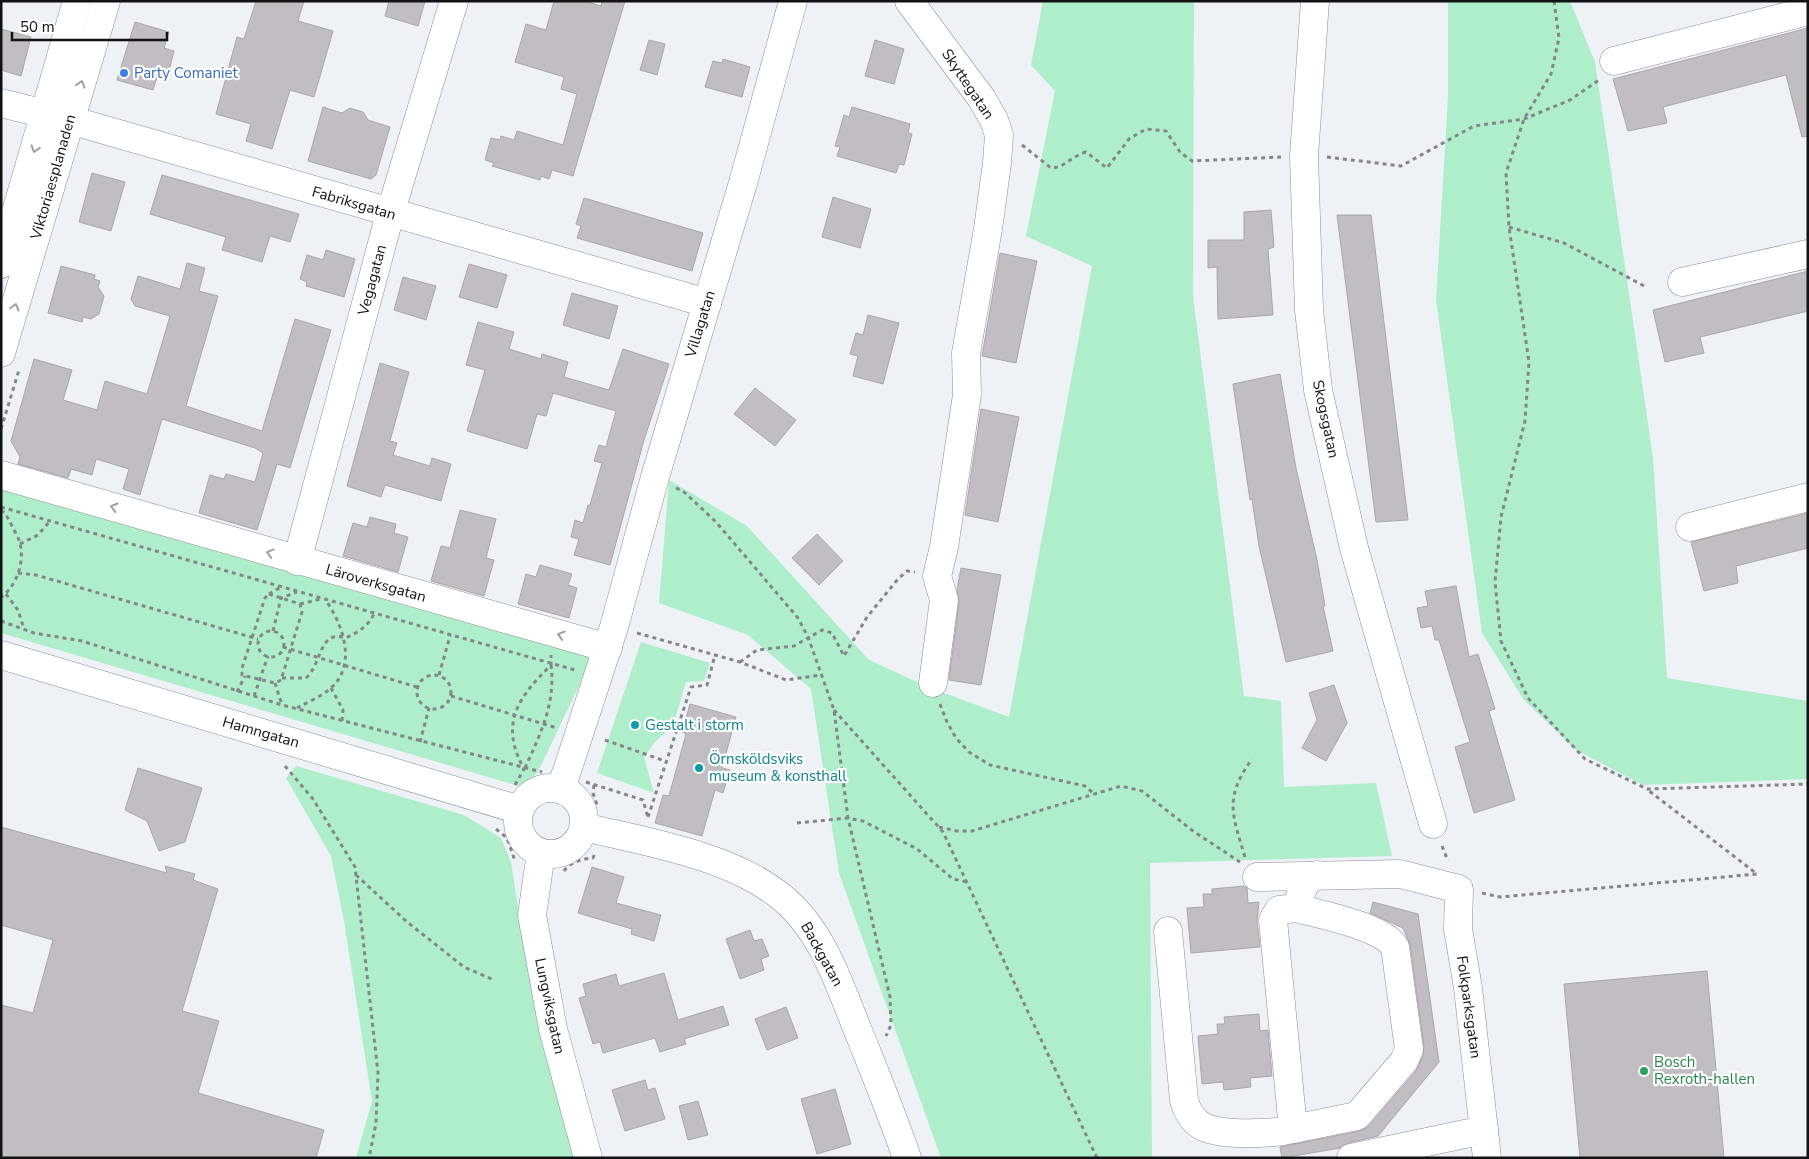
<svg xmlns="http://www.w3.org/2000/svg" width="1809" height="1159" font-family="'Nunito Sans',sans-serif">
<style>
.green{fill:#afeecb}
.building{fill:#c1bdc2;stroke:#aaa6ab}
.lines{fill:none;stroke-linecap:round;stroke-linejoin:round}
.minor-casing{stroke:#8b8e93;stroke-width:29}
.major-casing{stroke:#8b8e93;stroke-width:29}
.path{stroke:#84868a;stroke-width:3;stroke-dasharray:4 4;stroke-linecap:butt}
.minor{stroke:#fff;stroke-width:28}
.major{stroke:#fff;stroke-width:28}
.oneway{stroke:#a0a0a1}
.shop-dot{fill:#3f7fe0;stroke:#fff;stroke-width:2}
.culture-dot{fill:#0f9aa8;stroke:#fff;stroke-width:2}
.leisure-dot{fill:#2e9e5b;stroke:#fff;stroke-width:2}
.labels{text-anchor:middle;stroke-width:4.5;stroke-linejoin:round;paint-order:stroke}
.shop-label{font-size:15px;fill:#366cbe;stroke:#fff;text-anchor:start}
.street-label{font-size:15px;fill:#111214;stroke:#fff}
.culture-label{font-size:15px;fill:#0d838f;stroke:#fff;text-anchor:start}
.leisure-label{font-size:15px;fill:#27864d;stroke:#fff;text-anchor:start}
</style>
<rect width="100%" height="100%" fill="#eef1f6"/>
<g class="green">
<path d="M1043,1H1194L1193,296L1244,696L1281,701L1284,787L1376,783L1392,856L1150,863L1152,1158H941L839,873L811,689L748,635L659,603L669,480L747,526L869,660L928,687L1009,717L1092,266L1026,236L1055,91L1031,65Z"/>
<path d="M1448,1H1570L1595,62L1653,457L1667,678L1808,701V779L1643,785L1576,750L1524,700L1482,633L1436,300L1448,97Z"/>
<path d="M1,485L594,654L538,772L522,787L1,633Z"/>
<path d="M641,642L710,663L704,681L686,682L673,726L655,742L644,757L654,793L597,773Z"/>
<path d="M296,766L464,815L501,838L511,862L529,978L559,1100L578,1158H356L372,1101L344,921L331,856L286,778Z"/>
</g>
<g class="building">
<path d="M256,1H304L298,21L333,31L314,97L290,90L272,149L246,141L251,124L216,114L237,37L244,39Z"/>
<path d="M389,1H425L418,26L385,16Z"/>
<path d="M554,1H584L601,6L602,1H625L573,176L552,170L549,179L541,176L540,180L492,166L494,163L485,160L491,138L500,140L501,136L514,140L517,131L563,145L577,94L561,89L564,77L515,62L526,24L546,30Z"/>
<path d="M135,22L169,32L164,48L174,51L169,71L160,68L153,90L117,80Z"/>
<path d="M1808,28V136L1802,137L1786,75L1663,107L1667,123L1628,131L1613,79Z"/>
<path d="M1,29L31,37L21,76L1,70Z"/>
<path d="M649,40L665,44L657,75L640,70Z"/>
<path d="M875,40L904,49L894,84L865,76Z"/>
<path d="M723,59L750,67L742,97L705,87L713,61L722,63Z"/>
<path d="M323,107L342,113L350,108L363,112L368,120L390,127L376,175L371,179L308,161Z"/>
<path d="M852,107L910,124L908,133L912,134L904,165L899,164L896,173L837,156L840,147L835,146L844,115L849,117Z"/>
<path d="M92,173L125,182L111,231L79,222Z"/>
<path d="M162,175L299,214L290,242L270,236L262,262L222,250L226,237L150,214Z"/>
<path d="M833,197L871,209L860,248L822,237Z"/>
<path d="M584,198L703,233L692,271L577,238L581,226L576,224Z"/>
<path d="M1271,210L1274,247L1268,249L1273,315L1218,319L1217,267L1208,268V240H1244V212Z"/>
<path d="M1337,215H1371L1408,520L1376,522Z"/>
<path d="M326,250L355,259L344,297L306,286L307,282L300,279L307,255L323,260Z"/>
<path d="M1000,253L1037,261L1016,363L982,356Z"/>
<path d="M187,263L205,268L199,291L218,296L186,406L262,431L295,319L331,330L290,468L277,464L257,530L199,513L210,475L224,479L226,474L255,482L263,453L255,448L162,419L140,495L123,489L129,469L96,459L92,475L71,469L68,478L18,464L20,457L11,441L34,359L72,370L63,400L97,410L105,381L147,394L170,316L135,306L131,299L138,276L180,289Z"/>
<path d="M469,264L507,275L497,308L459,297Z"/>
<path d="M61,266L95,275L94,279L100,281L98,287L104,296L99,314L91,319L83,317L82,322L48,313Z"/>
<path d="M1808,271V311L1700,337L1704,353L1665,362L1653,310Z"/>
<path d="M403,277L436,286L426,320L394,310Z"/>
<path d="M572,293L618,306L609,339L563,325Z"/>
<path d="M868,315L899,323L883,384L853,376L858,356L850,354L856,333L863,335Z"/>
<path d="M478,322L514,332L509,349L541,359L542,354L568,362L564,377L609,390L623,349L669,364L644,440L610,565L574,555L579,539L571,537L575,520L583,523L588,505H590L602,463L594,461L599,445L606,447L616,411L553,393L546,416L537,414L527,449L467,431L485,370L466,365Z"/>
<path d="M380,363L409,372L390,441L397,443L393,455L430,466L432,458L451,464L441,501L385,485L381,497L347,486Z"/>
<path d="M1280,374L1296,468L1317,560L1325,606H1323L1333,651L1286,662L1259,546L1252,499L1250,500L1233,384Z"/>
<path d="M755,388L796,420L775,446L734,414Z"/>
<path d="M981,409L1019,417L998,522L965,515Z"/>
<path d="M460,510L496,519L486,558L494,560L484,596L431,581L441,546L450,548Z"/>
<path d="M1808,513V548L1736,566L1738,583L1704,591L1691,542Z"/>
<path d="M370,517L396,524L394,533L408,537L398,572L343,556L353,523L367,527Z"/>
<path d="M817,534L843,561L819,585L792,558Z"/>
<path d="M540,565L572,574L568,585L577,588L569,618L518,604L526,574L536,577Z"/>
<path d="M961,568L1001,575L981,685L949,680L959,602L957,589Z"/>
<path d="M1456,586L1469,657L1478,654L1495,709L1489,711L1515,800L1474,813L1455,747L1470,742L1439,640H1435L1432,626L1421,628L1417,608L1428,606L1425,591Z"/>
<path d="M1334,685L1347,723L1326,761L1302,748L1317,720L1309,693Z"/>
<path d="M690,704L736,717L722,768L730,770L723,793L715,790L702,836L655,823L663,795L669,796L686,734L682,732Z"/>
<path d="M138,768L202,788L185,842L159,851L147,821L125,810Z"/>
<path d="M1,827L167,873L165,866L195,874L193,880L218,889L182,1011L219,1021L198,1093L324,1130L316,1158H1V1005L33,1013L53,940L1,925Z"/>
<path d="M592,867L624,877L616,903L661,915L654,941L631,934L632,929L578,913Z"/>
<path d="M1244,886L1247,888L1248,903L1259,902L1257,921L1260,947L1191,953L1187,908L1204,907L1203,894H1212V889Z"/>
<path d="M1373,902L1418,914L1439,1062L1378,1136L1348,1143L1340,1148L1282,1158L1280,1147L1360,1131L1368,1127L1416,1071L1423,1055L1424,1047L1410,944L1403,928L1370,913Z"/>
<path d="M750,930L754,941L762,939L769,956L761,959L764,970L740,979L726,939Z"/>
<path d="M1707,971L1724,1158H1580L1564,984Z"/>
<path d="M664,973L678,1020L723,1006L729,1025L684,1039L686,1044L660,1052L655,1038L603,1053L600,1042L593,1044L579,998L586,996L583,984L616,974L619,986Z"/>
<path d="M786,1007L798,1038L767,1050L755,1019Z"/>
<path d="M1259,1014L1260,1031L1268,1030L1272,1076L1250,1078L1251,1087L1224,1090L1223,1082L1202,1084L1198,1036L1218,1034L1217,1024H1225L1224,1017Z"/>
<path d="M645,1080L648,1090L655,1088L665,1119L625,1131L612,1090Z"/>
<path d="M835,1089L851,1144L817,1154L801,1099Z"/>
<path d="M698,1101L708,1135L688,1140L679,1106Z"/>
</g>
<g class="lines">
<g class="minor-casing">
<g id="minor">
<path d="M909,1L982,99L994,120L999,135L997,163L988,229L966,353L967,395L944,547L937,576L944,600L933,683"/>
<path d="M1315,1L1304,156L1309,310L1318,390L1354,548L1433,824"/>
<path d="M1614,61L1808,11"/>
<path d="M1,103L70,120L707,303"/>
<path d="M1682,282L1808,254"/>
<path d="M1,475L608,648"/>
<path d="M1690,527L1808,497"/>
<path d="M297,561L390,214L454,1"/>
<path d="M1,655L520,810"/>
<circle cx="551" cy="821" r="33"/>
<path d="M559,789L566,774L614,627L655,477L743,183L793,1"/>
<path d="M584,827C646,842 728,855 779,895C824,930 840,988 861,1038C877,1078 893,1117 907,1158"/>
<path d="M541,853L532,915L553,1029L588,1158"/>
<path d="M1257,877L1400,874L1459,889L1458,929L1468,988L1487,1158"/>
<path d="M1168,931L1184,1100C1187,1111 1193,1122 1204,1127C1223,1136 1273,1134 1293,1129L1273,920L1279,910L1297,908C1300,895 1303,880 1317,875"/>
<path d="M1293,1129L1357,1116L1404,1061L1409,1049L1395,947C1382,926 1321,915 1297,908"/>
<path d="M1351,1158L1484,1130"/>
</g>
</g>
<g class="major-casing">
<g id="major">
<path d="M1,264L77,1"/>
<path d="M1,353L106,1"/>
</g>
</g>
<g class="path">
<path d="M1554,1L1559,38L1551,74L1524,119L1506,173L1509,227L1529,362L1525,421L1501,517L1495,582L1501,641L1528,698L1585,759L1647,789L1808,784"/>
<path d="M1022,145L1051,168C1064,168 1072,156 1086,152L1107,168L1129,139L1146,129L1166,131L1180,152L1192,161L1281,157"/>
<path d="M1327,157L1401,166L1474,126L1524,119L1570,100L1599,80"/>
<path d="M1509,227L1564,243L1646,287"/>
<path d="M1,429L19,370"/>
<path d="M676,488L683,491L716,522L798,618L808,637L834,710L848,818L890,997L891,1025L886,1036"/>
<path d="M1,507L575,670"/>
<path d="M1,510C7,515 9,520 12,526C15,532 19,538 20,544C25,562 16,587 1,597"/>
<path d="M20,544L38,535L50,521"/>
<path d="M18,573L36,575L258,639"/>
<path d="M6,594L18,610L24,629"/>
<path d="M269,594L300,604L302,612L281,680L275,683L242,675V668L265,598Z"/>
<path d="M269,594L281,587"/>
<path d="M300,604L321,599"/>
<path d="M1,621L34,633L82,641L282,705L542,772"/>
<path d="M273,631L281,598L297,592"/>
<circle cx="271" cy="644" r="13"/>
<path d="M637,633L740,662L786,680L821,675"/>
<path d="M283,647L417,687"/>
<path d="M740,662L757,650L794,646L822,630L832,633L844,656L867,617L898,579L907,571L915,572"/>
<circle cx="434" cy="692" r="17"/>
<path d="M439,675L450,636"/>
<path d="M282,678H306C322,664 319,629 345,638C358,633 368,626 374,614"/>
<path d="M275,683L282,705"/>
<path d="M331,688L343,710L342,721"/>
<path d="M237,692L245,676"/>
<path d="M254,696L268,656"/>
<path d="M451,696L557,728"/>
<path d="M940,704L947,722L956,738L969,752L990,765L1085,786L1093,793"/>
<path d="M297,708C308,702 322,696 331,688C358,664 342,623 325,599"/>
<path d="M834,710L943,832L1097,1158"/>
<path d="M605,740L665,761"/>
<path d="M420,742L429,708"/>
<path d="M285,766L313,799L355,867L378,1073L376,1123L369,1158"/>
<path d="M525,768C540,735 556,703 551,665"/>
<path d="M586,782L643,800L648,818"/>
<path d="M515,785L524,769C499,723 518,698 551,665V655"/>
<path d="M594,785L593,793L597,805"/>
<path d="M648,817L691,687L707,685L715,655"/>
<path d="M797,823L848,818L863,821L917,849L953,879L968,882"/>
<path d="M939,827L957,831H972L1121,786L1142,791L1193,831L1240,862"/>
<path d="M496,829L507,838L515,861"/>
<path d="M1442,846L1448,861"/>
<path d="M1245,857C1232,814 1224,798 1252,759"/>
<path d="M564,871C570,862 582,859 593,858L595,853"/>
<path d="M356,875L406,921L464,967L494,980"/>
<path d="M1482,893L1500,897L1757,874L1648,790"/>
</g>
<use href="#minor" class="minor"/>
<use href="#major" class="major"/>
</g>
<defs><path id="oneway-chevron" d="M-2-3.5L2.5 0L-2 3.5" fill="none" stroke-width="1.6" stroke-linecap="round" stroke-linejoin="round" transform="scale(1.25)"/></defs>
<g class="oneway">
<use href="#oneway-chevron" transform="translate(81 84) rotate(-73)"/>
<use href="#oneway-chevron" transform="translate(35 149) rotate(106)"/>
<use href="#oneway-chevron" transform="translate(15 307) rotate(-74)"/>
<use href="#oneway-chevron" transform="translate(114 507) rotate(-164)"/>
<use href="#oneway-chevron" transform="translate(270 553) rotate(-164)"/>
<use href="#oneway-chevron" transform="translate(561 635) rotate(-164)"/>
</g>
<circle class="shop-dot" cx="124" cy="73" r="5"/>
<g class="culture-dot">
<circle cx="635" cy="725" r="5"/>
<circle cx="699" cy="768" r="5"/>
</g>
<circle class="leisure-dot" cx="1644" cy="1071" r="5"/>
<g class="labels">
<g class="shop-label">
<text x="134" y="78">Party Comaniet</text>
</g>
<g class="street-label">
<text transform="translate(968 84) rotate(56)" y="5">Skyttegatan</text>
<text transform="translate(53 177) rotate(-74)" y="5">Viktoriaesplanaden</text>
<text transform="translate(354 203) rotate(16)" y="5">Fabriksgatan</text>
<text transform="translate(372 280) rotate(-75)" y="5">Vegagatan</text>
<text transform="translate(700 324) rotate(-73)" y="5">Villagatan</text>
<text transform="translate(1326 419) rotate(78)" y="5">Skogsgatan</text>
<text transform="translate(376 583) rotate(16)" y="5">Läroverksgatan</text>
<text transform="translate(261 732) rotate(16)" y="5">Hamngatan</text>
<text transform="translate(822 954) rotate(61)" y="5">Backgatan</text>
<text transform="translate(550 1006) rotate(78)" y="5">Lungviksgatan</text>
<text transform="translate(1469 1007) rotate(82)" y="5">Folkparksgatan</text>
</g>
<g class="culture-label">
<text x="645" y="730">Gestalt i storm</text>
<text x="709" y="764">Örnsköldsviks<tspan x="709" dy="17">museum &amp; konsthall</tspan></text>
</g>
<g class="leisure-label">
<text x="1654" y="1067">Bosch<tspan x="1654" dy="17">Rexroth-hallen</tspan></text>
</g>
</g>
<rect width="1809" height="1159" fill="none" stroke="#111214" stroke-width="5"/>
<path d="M12 32v8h155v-8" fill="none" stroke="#111214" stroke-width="2.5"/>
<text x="20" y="32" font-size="15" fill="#111214" stroke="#ffffff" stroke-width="4" paint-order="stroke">50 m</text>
</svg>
